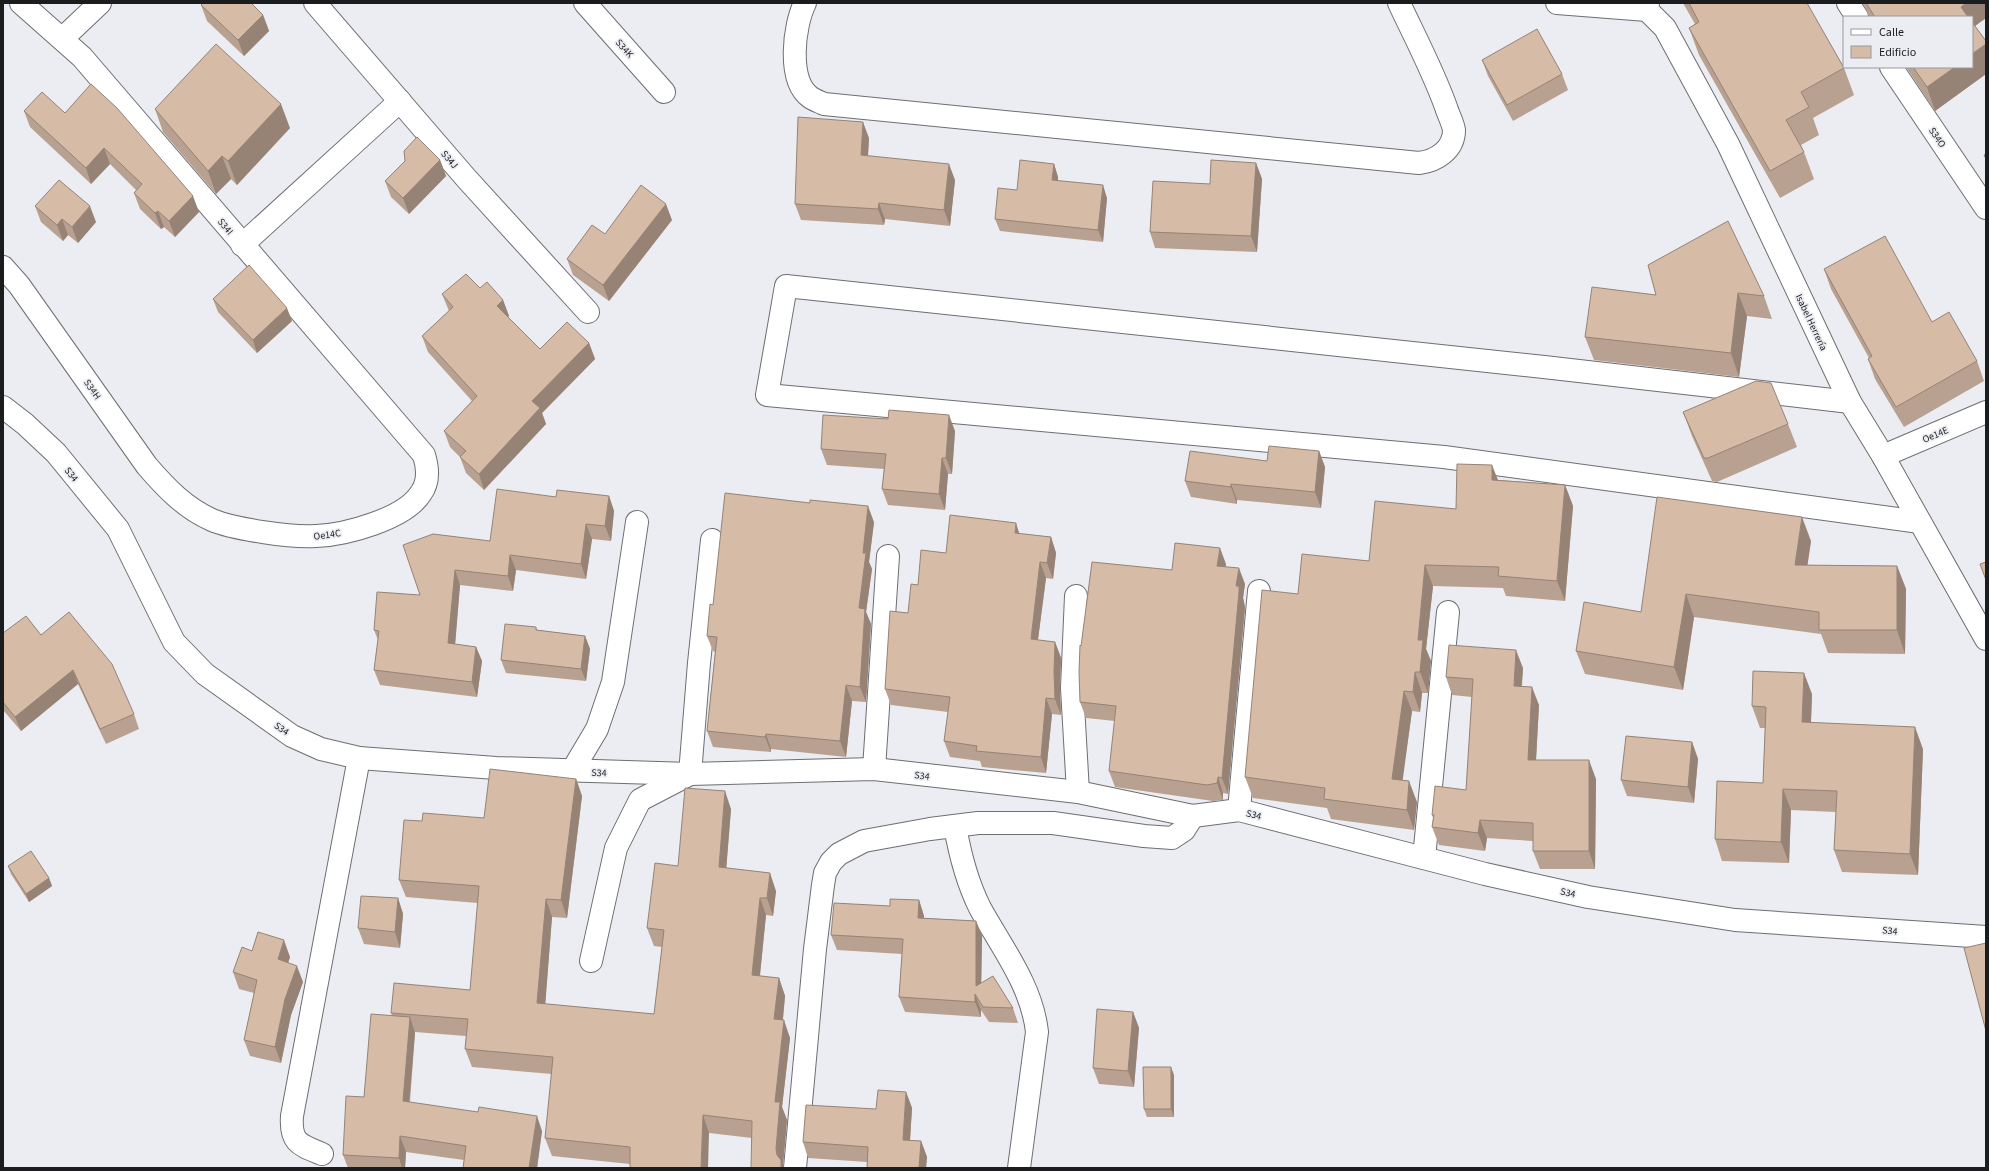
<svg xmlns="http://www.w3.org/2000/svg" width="1989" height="1171" font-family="'Source Sans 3',sans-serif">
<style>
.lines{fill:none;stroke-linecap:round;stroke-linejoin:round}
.minor-casing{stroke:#6d6e73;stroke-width:24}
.minor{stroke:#fff;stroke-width:22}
.wall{fill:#b8a190}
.shaded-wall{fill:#968375}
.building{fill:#d6bba7;stroke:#968375}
.labels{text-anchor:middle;stroke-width:3.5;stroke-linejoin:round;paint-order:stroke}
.street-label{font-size:10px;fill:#1b1c1d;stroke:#ebedf2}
</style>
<rect width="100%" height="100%" fill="#ebedf2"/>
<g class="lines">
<g class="minor-casing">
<g id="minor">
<path d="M315,3L466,178L588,312"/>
<path d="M585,3L664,92"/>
<path d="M805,3C794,25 787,80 810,97C814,100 820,102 824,104L1419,163C1436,161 1454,150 1454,130C1453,123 1448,114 1446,107C1433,71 1415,37 1399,3"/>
<path d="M1557,3L1647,10"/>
<path d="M1648,3L1647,10L1665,28L1728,144L1850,402L1883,456L1986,639"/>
<path d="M1848,3L1857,17"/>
<path d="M63,38L100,3"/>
<path d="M1891,67L1986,208"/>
<path d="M242,245L400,101"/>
<path d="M3,267L19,285L147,466C166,488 185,508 212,520C233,529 293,538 316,536C345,535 405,519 421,493C429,482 428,468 424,455L82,57L21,3"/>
<path d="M1850,402L1544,367L786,286L767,395L1444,457L1920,522"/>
<path d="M3,407L25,424L56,453L118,529L174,642L205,674L292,736L321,749L359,758L496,768L690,774L874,769L1078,792L1193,816L1239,810L1485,874L1588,897L1735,920L1986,937"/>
<path d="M1883,456L1986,412"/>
<path d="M1076,596L1072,688L1078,792"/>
<path d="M874,769L888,556"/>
<path d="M572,771L597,729L613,682L637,522"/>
<path d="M1239,810L1259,591"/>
<path d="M955,826C960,855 967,882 980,908C1002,948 1032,986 1037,1032L1019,1168"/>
<path d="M1424,858L1448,612"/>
<path d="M591,961L616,848L640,800L690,774L699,663L712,540"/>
<path d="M322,1154C300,1145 290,1143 292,1116L359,758"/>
<path d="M795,1168L815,949L823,885L825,873L831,862L839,854L864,841L930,829L978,823H1053L1144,836L1172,838L1184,830L1193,816"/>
</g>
</g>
<use href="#minor" class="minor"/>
</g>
<g class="wall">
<path d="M1683,3H1807L1844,68L1854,95L1813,118L1819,135L1801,145L1804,152L1814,179L1780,198L1699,55L1689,28L1695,24Z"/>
<path d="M1862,3H1986V18L1975,26L1986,41V74L1935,111L1906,67H1972V17H1869L1865,7Z"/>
<path d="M201,5L263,15L269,31L244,56L207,21Z"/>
<path d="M1482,60L1562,74L1568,90L1513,121L1488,76Z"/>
<path d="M155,109L290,128L237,185L231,179L216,194L163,132Z"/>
<path d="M24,111L65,113L199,212L175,237L164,227L161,229L140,209L134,193L136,190L110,164L91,184L30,127Z"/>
<path d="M869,138L868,156L955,180L950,226L885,219L884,225L801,220L795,204Z"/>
<path d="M440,160L446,176L409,214L391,197L385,181Z"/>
<path d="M1256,163L1262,179L1257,252L1155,248L1150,232L1210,184Z"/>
<path d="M1054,164L1058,177V181L1107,198L1103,242L1000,231L995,219L1017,190Z"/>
<path d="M35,206L96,222L78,243L68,235L63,241L41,222Z"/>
<path d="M672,220L609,301L573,275L567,259L605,234Z"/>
<path d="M1648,265L1764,296L1772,319L1747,316L1739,377L1594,360L1585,337L1656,295Z"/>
<path d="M1824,269L1932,322L1977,361L1984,381L1904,427L1875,379L1868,359L1869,358L1831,289Z"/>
<path d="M480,288L503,300L509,316L508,317L540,349L589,343L595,359L542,413L546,424L484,490L466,473L460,457L450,447L444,431L472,401L428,352L422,336L449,311L442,294Z"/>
<path d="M213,299L292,321L257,353L218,312Z"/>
<path d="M1683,412L1788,424L1797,447L1717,482L1712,481L1692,436Z"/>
<path d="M955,431L952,474H948L945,510L888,505L882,489L884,469L827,465L821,449Z"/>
<path d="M1319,451L1325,467L1321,508L1237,500V504L1191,497L1185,481L1267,461Z"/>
<path d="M1498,480L1565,485L1573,506L1565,601L1506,596L1503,588L1433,586L1426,649L1431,661L1428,693H1422L1420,712L1412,711L1402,780L1417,802L1414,830L1331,819L1327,808L1253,798L1245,777L1298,594L1369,561L1456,509Z"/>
<path d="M609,496L614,511L611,541L592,539L586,579L516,570L513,591L460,585L455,644L476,647L482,661L477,697L380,685L374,670L378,640L374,630L420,595L556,497Z"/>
<path d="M874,522L869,562L872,569L866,612L871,624L866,702L852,701L846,757L771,749V752L713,747L707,731L715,652L713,651L707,636L713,605Z"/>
<path d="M1020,534L1051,537L1056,553L1053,579L1046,578L1038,640L1055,642L1061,658L1060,688L1061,715L1052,714L1046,773L982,767L980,761L950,757L944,741L948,712L891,705L885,689L908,613L918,585L946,553Z"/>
<path d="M1811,541L1807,565L1897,566L1906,589L1905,654L1828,653L1821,634L1694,617L1683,690L1585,674L1576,651L1641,612Z"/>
<path d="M1226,564L1225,567L1245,584L1243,598L1244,602L1245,608L1228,794L1223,793V800L1213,801L1115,787L1109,771L1115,721L1086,718L1080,702L1081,646Z"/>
<path d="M536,627L537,630L585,636L590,649L586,681L506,673L501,660Z"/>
<path d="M3,633L41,635L134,714L139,729L106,744L78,684L21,731L3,710Z"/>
<path d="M1523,668L1522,686L1539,705L1536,760L1596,779L1595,869H1540L1533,851V841L1487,838L1485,851L1439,845L1432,827L1433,818L1432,815L1466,790L1472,697L1452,695L1446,677Z"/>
<path d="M1812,694L1811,723L1923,749L1918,875L1842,872L1834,850L1836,812L1791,810L1789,863L1722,861L1715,839L1763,783L1765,728H1760L1752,706Z"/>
<path d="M1692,742L1698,759L1694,803L1627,796L1621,780Z"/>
<path d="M576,779L582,796L567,918L552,917L545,1004L654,1014L662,947L654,946L647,928L678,866L731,809L726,868L776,891L773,916L766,915L760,976L779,978L785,996L783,1020L790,1038L782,1107L787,1120L783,1165L752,1138L709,1133L630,1164L552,1156L545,1138L552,1074L472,1067L465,1049L466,1036L415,1032L410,1102L542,1131L537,1168H463L464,1160L406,1152L405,1168H348L343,1155L392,1016L391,1013L470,990L478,903L406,897L399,880L422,821L484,818Z"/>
<path d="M8,866L49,878L52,886L29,902L11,874Z"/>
<path d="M398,898L403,914L400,948L364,944L358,928Z"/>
<path d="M919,900L924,916V918L976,921L982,936L981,983L1013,1008L1018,1023L989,1022L981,1010V1017L905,1012L899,997L902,954L837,950L831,935Z"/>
<path d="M252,951L290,957L288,963L303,982L291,1015L281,1063L250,1056L244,1040L254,993L239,989L233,972Z"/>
<path d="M1133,1012L1139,1028L1134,1087L1099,1084L1093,1068Z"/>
<path d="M1174,1075V1117H1147L1144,1109Z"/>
<path d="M906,1092L912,1108L910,1140L921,1141L927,1157L926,1168H867V1162L808,1158L803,1142L876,1109Z"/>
</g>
<g class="shaded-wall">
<path d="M1966,3H1986V18L1972,28V17H1964L1961,7Z"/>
<path d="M263,15L269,31L244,56L238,40Z"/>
<path d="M1986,44V74L1935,111L1927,87L1955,67H1972V54Z"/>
<path d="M281,104L290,128L237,185L228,161Z"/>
<path d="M863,122L869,138L867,171L861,155Z"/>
<path d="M104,148L110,164L91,184L86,168Z"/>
<path d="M222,156L231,179L216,194L208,171Z"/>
<path d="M440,160L446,176L409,214L403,198Z"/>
<path d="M1256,163L1262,179L1257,252L1251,236Z"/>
<path d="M949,164L955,180L950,226L944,210Z"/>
<path d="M1054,164L1058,177L1057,193L1052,180Z"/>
<path d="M1103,185L1107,198L1103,242L1098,230Z"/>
<path d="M193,196L199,212L175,237L169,221Z"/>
<path d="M879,203L885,219L884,225L878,209Z"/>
<path d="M666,204L672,220L609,301L603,285Z"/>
<path d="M90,206L96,222L78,243L72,227Z"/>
<path d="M158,211L164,227L161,229L155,213Z"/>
<path d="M62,219L68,235L63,241L57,225Z"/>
<path d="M1738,293L1747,316L1739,377L1731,353Z"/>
<path d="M503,300L509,316L502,322L497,306Z"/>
<path d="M287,308L292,321L257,353L253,340Z"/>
<path d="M589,343L595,359L542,413L546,424L484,490L479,474L532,401Z"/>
<path d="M949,415L955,431L952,474L946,458Z"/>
<path d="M1319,451L1325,467L1321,508L1315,492Z"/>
<path d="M942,458L948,474L945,510L939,494Z"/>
<path d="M1492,465L1500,485L1492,480Z"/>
<path d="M1231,484L1237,500V504L1231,487Z"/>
<path d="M1565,485L1573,506L1565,601L1557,581Z"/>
<path d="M609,496L614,511L611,541L605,526Z"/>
<path d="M868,506L874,522L869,562L872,569L866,612L871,624L866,702L860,687L859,608L863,553Z"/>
<path d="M1802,517L1811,541L1804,589L1795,565Z"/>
<path d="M1016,523L1021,539L1015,533Z"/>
<path d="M586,524L592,539L586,579L581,564Z"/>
<path d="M1051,537L1056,553L1053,579L1047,563Z"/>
<path d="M1220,548L1226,564L1223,582L1217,566Z"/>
<path d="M510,555L516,570L513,591L508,576Z"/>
<path d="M1040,562L1046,578L1036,654L1031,639Z"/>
<path d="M1425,565L1433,586L1426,649L1431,661L1428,693L1420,672L1418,640Z"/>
<path d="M1897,566L1906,589L1905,654L1897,630Z"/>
<path d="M1239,568L1245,584L1243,598L1244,602L1245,608L1228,794L1222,778L1236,586Z"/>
<path d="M455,570L460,585L454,658L448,643Z"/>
<path d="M1686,594L1694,617L1683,690L1674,667Z"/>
<path d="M585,636L590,649L586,681L581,669Z"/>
<path d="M1055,642L1061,658L1060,688L1061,715L1055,699L1054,672Z"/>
<path d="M476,647L482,661L477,697L472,682Z"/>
<path d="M1516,650L1523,668L1520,704L1514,686Z"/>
<path d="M73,670L78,684L21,731L15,717Z"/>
<path d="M1415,672L1422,693L1420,712L1413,692Z"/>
<path d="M1804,673L1812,694L1810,744L1802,722Z"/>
<path d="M846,685L852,701L846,757L840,741Z"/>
<path d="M1532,687L1539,705L1535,778L1528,760Z"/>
<path d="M1404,691L1412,711L1400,800L1392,779Z"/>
<path d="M1046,698L1052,714L1046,773L1041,757Z"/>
<path d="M1915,727L1923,749L1918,875L1910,854Z"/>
<path d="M766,734L771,749V752L765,737Z"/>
<path d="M1692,742L1698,759L1694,803L1688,787Z"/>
<path d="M1589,760L1596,779L1595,869L1589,851Z"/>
<path d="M1218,777L1223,793V800L1217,783Z"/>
<path d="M576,779L582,796L567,918L561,900Z"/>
<path d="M1409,781L1417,802L1414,830L1407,810Z"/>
<path d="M1783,789L1791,810L1789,863L1781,842Z"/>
<path d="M725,791L731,809L725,885L719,867Z"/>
<path d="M1480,820L1487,838L1485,851L1478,833Z"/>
<path d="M770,873L776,891L773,916L767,898Z"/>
<path d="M49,878L52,886L29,902L26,894Z"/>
<path d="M398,898L403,914L400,948L395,932Z"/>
<path d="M760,898L766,915L758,993L752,975Z"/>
<path d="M546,899L552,917L544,1021L537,1003Z"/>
<path d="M919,900L924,916L923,933L918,918Z"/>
<path d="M976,921L982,936L981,1002L976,986Z"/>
<path d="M284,940L290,957L284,975L278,959Z"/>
<path d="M297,966L303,982L291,1015L281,1063L275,1047L285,999Z"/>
<path d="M779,978L785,996L781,1037L774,1019Z"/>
<path d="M975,994L981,1010V1017L975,1002Z"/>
<path d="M1133,1012L1139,1028L1134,1087L1128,1071Z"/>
<path d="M410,1017L415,1033L408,1116L403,1101Z"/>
<path d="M784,1020L790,1038L782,1107L787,1120L783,1165L784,1168H781L776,1149L775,1102Z"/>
<path d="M1171,1067L1174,1075V1117L1171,1109Z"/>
<path d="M906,1092L912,1108L909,1156L903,1140Z"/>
<path d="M703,1115L709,1133L708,1168H701Z"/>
<path d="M537,1116L542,1131L537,1168H529Z"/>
<path d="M400,1136L406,1152L405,1168H402L399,1158Z"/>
<path d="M921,1141L927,1157L926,1168H919Z"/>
</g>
<g class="building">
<path d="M203,3H251L263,15L238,40L201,5Z"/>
<path d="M1689,3H1807L1844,68L1801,92L1809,107L1786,120L1804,152L1770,171L1689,28L1699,22Z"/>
<path d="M1866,3H1966L1961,7L1968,17H1875Z"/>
<path d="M1972,22L1986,41V44L1972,54Z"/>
<path d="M1537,29L1562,74L1507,105L1482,60Z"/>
<path d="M216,44L281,104L228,161L222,156L208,171L155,109Z"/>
<path d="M1913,67H1955L1927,87Z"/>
<path d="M91,84L117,108L193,196L169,221L158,211L155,213L134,193L142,184L104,148L86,168L24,111L42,92L65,113Z"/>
<path d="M798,117L863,122L861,155L949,164L944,210L879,203L878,209L795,204Z"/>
<path d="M417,137L440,160L403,198L385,181L405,161L404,151Z"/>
<path d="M1986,154V159L1984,155Z"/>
<path d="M1020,160L1054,164L1052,180L1103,185L1098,230L995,219L998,188L1017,190Z"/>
<path d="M1211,160L1256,163L1251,236L1150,232L1153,181L1210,184Z"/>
<path d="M59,180L90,206L72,227L62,219L57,225L35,206Z"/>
<path d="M641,185L666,204L603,285L567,259L592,225L605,234Z"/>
<path d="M1728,221L1764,296L1738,293L1731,353L1585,337L1592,287L1656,295L1648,265Z"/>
<path d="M1885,236L1932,322L1949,312L1977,361L1896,407L1868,359L1872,356L1824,269Z"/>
<path d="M249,265L287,308L253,340L213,299Z"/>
<path d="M466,274L480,288L487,282L503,300L497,306L540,349L567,322L589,343L532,401L540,408L479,474L460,457L466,451L444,431L477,396L422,336L453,307L442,294Z"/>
<path d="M1756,381L1771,383L1788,424L1708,458H1704L1683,412Z"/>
<path d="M889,410L949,415L946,458H942L939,494L882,489L886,454L821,449L823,415L888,419Z"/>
<path d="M1269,446L1319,451L1315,492L1231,484V487L1185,481L1190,451L1267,461Z"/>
<path d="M1457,464L1492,465V480L1565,485L1557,581L1498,576L1499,567L1425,565L1418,640H1423L1420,672H1415L1413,692L1404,691L1392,779L1409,781L1407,810L1324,799L1325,788L1245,777L1262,590L1298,594L1302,554L1369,561L1375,501L1456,509Z"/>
<path d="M497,489L556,497L557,490L609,496L605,526L586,524L581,564L510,555L508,576L455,570L448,643L476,647L472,682L374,670L379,631L374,630L377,592L420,595L403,545L433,534L490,541Z"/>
<path d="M725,493L810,503V500L868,506L863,553H866L859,608L865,609L860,687L846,685L840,741L766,734L765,737L707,731L717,637L707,636L710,604L713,605Z"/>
<path d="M1657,497L1802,517L1795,565L1897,566V630H1819V612L1686,594L1674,667L1576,651L1584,602L1641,612Z"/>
<path d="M950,515L1016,523L1015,533L1051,537L1047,563L1040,562L1031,639L1055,642L1054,672L1055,699L1046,698L1041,757L976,751L977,746L944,741L950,697L885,689L890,611L908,613L911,584L918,585L921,550L946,553Z"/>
<path d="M1175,543L1220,548L1217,566L1239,568L1236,586H1239V592L1222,778L1218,777L1217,783L1207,785L1109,771L1116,706L1080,702L1079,672L1080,645L1081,646L1092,562L1172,570Z"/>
<path d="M1986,562V580L1980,564Z"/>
<path d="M69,612L112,664L134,714L100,729L73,670L15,717L3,702V643L4,642L3,640V633L26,616L41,635Z"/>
<path d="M505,624L536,627V630L585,636L581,669L501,660Z"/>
<path d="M1449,645L1516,650L1514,686L1532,687L1528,760H1589V851H1533V823L1480,820L1478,833L1432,827L1434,815H1432L1435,786L1466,790L1473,679L1446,677Z"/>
<path d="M1753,671L1804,673L1802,722L1915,727L1910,854L1834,850L1837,791L1783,789L1781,842L1715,839L1717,781L1763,783L1766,707L1752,706Z"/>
<path d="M1626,736L1692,742L1688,787L1621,780Z"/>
<path d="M490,769L576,779L561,900L546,899L537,1003L654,1014L664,930L647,928L655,863L678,866L685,788L725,791L719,867L770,873L767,898H760L752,975L779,978L774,1019L784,1020L775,1102H780L776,1149L777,1155L781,1160V1168H751L752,1121L703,1115L701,1168H630V1147L545,1138L553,1057L465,1049L468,1019L391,1013L394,983L470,990L479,886L399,880L404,820L422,821L423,813L484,818Z"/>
<path d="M31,851L49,878L26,894L8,866Z"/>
<path d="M361,896L398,898L395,932L358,928Z"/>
<path d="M890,899L919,900L918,918L976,921V986L993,976L1013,1008L983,1007L975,994V1002L899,997L903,939L831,935L834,903L890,906Z"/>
<path d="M258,932L284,940L278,959L297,966L285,999L275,1047L244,1040L257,980L233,972L242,947L252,951Z"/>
<path d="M1986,943V1031L1964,948Z"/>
<path d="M1097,1009L1133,1012L1128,1071L1093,1068Z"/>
<path d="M371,1014L410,1017L403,1101L478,1112L479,1107L537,1116L529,1168H463L466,1146L400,1136L399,1158L343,1155L346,1096L364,1097Z"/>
<path d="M1143,1067H1171V1109H1144Z"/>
<path d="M878,1090L906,1092L903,1140L921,1141L919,1168H867L868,1147L803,1142L806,1105L876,1109Z"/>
</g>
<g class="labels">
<g class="street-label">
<text transform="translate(625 48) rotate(48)" y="4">S34K</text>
<text transform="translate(1938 137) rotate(56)" y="4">S34O</text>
<text transform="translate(450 159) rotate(49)" y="4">S34J</text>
<text transform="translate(226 226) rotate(50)" y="4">S34I</text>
<text transform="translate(1812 322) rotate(65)" y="4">Isabel Herrería</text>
<text transform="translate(93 389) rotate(55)" y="4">S34H</text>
<text transform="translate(1935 434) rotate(-23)" y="4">Oe14E</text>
<text transform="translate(72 474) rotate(51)" y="4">S34</text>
<text transform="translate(327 534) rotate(-8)" y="4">Oe14C</text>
<text transform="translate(282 728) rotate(35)" y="4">S34</text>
<text transform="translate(599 772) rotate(2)" y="4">S34</text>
<text transform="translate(922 775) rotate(7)" y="4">S34</text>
<text transform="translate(1254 814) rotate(15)" y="4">S34</text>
<text transform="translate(1568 892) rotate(12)" y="4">S34</text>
<text transform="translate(1890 930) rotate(5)" y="4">S34</text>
</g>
</g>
<rect width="1989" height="1171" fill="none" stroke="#1b1c1d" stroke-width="8"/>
<rect x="1843" y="16" width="130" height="52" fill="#ebedf2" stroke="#98999d"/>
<rect x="1851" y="29" width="20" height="6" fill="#ffffff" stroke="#98999d"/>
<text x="1879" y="36" font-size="12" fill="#1b1c1d">Calle</text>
<rect x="1851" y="46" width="20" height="12" fill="#d6bba7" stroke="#98999d"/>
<text x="1879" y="56" font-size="12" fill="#1b1c1d">Edificio</text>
</svg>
